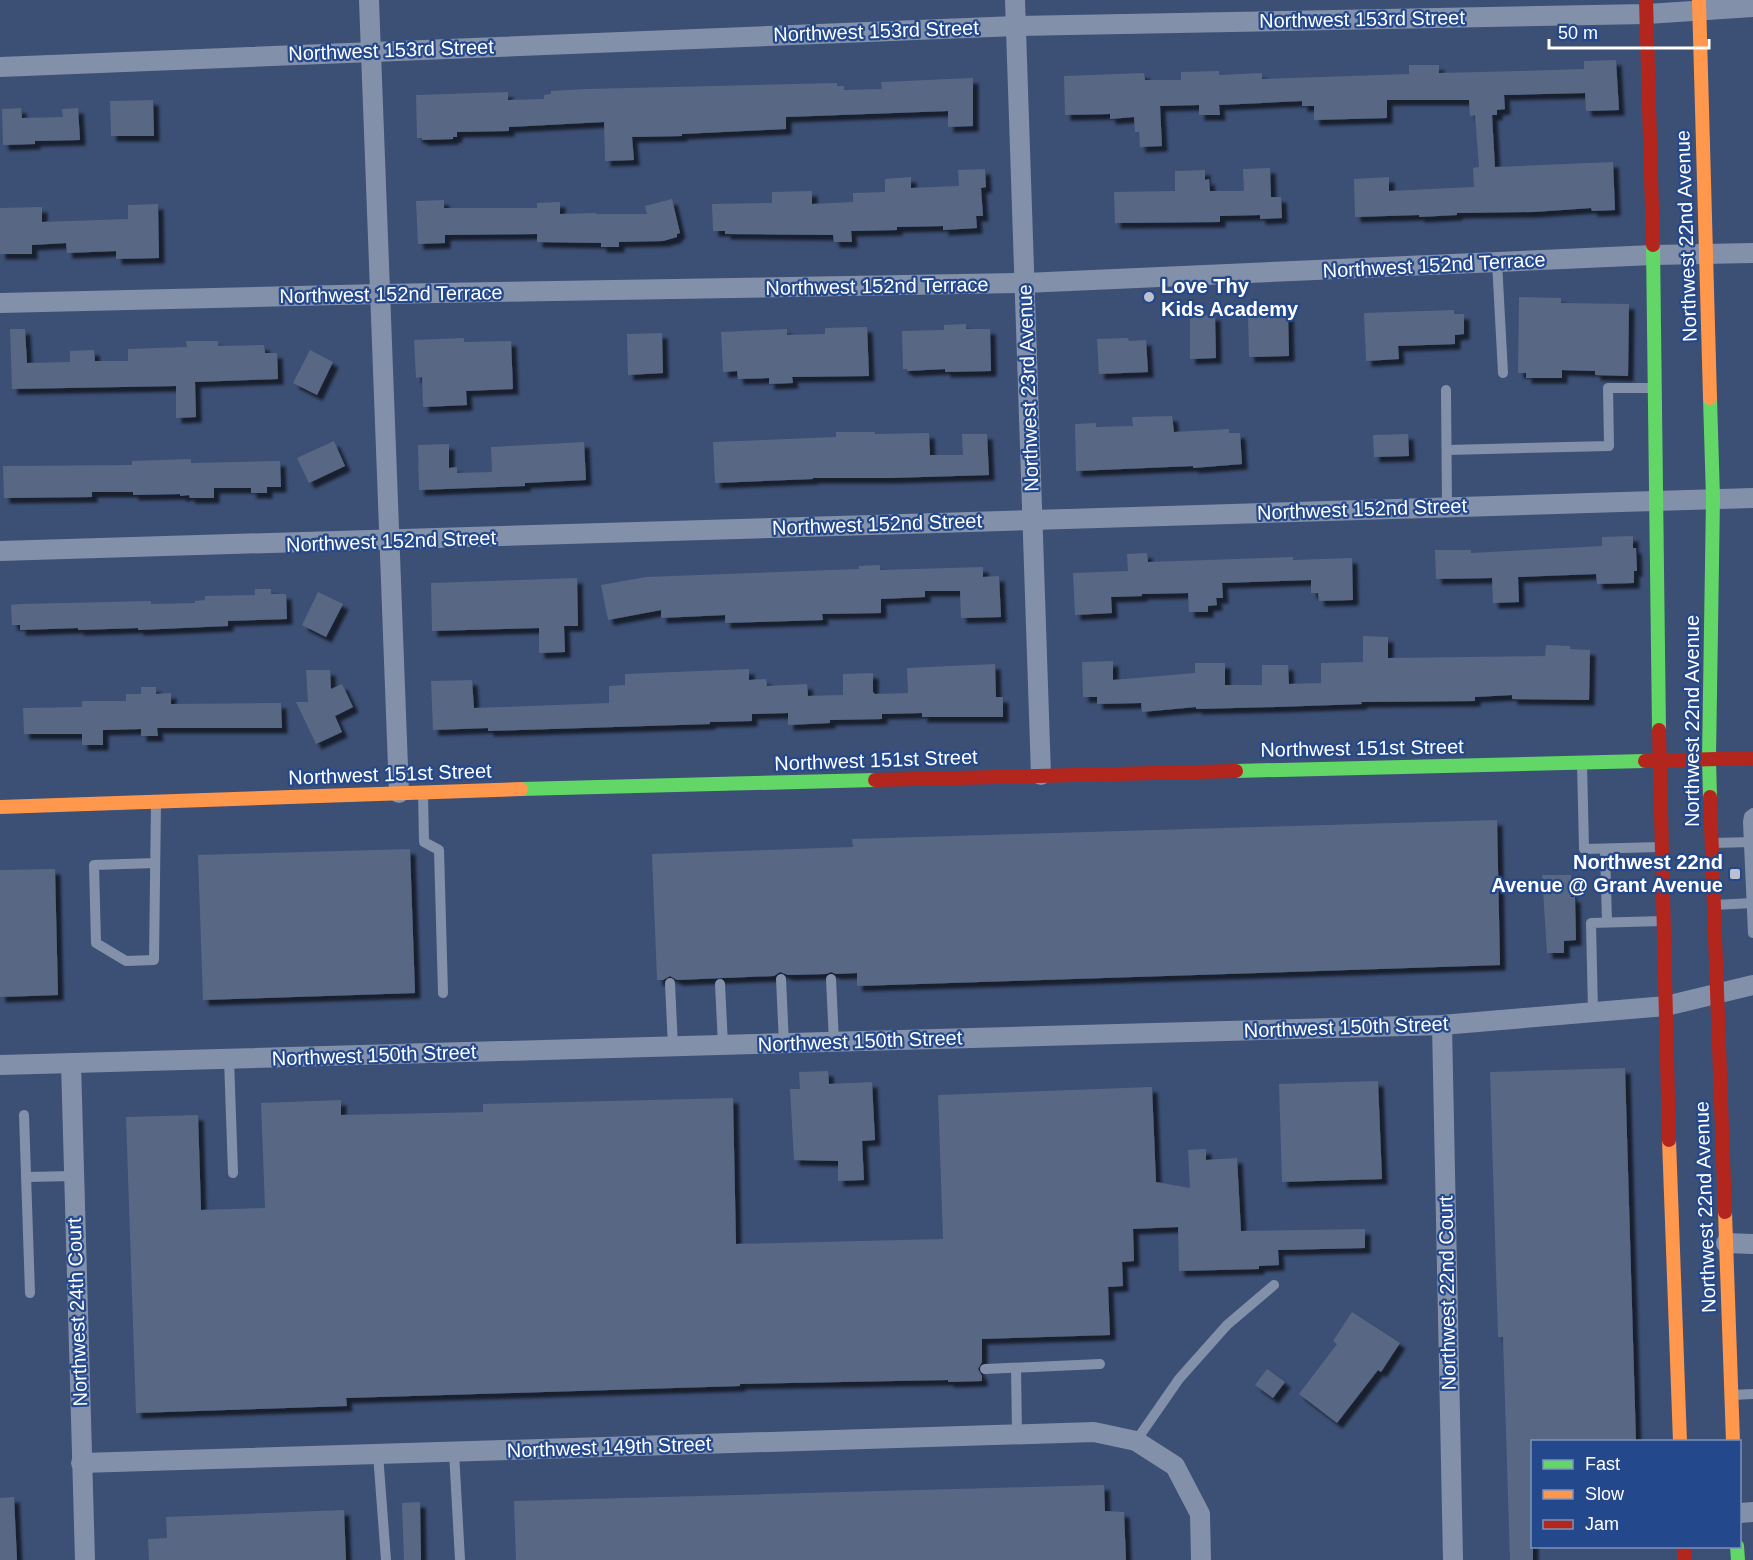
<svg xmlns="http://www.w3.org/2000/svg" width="1753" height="1560" font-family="Arial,sans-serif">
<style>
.building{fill:#586784;filter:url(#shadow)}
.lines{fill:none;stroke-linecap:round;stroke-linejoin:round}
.lane{stroke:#8390a9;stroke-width:10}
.street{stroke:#8390a9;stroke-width:20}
.fast{stroke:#63d668;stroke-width:14}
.slow{stroke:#ff974d;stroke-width:14}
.jam{stroke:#b3261e;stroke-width:14}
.poi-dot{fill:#bbc1ce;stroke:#24488c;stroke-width:2}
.labels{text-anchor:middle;stroke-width:4.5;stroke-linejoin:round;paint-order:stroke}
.street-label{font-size:20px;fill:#fff;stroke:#24488c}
.poi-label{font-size:20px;font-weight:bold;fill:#fff;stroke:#24488c;text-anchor:start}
</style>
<defs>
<filter id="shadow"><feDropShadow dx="5.5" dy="5.5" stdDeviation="1.5" flood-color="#0009"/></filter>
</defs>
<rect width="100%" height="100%" fill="#3c4f74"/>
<g class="building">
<path d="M1616,60L1619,110L1586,111L1585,93L1504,95L1505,109L1497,110V115H1492L1495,167L1613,162L1615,210L1592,211L1591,208L1534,212L1457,213V215L1419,217V215L1355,217L1354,179L1389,177V191L1474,187L1473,168L1479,167L1475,115L1470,116L1469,100H1387V118L1314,120V106H1302V101L1219,105L1220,115H1199V105L1160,106L1162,146L1140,147L1139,132H1135L1134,117L1110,119V114L1065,115L1064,76L1144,73L1145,80H1181V72L1219,71V75L1262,73V79L1409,74V65H1439V73L1520,71L1584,69V61Z"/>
<path d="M973,78V126L948,127V111L786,117V129L682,134V136L632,137L634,160L605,161L604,122L509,127V131L457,132V137H453V139L422,140V138H417L416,95L508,92V100L544,99V95L551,94V91L587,89L837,83V86H844V90L882,89L881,82Z"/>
<path d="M153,100L154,136H111L110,101Z"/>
<path d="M21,108L22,118L63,117L62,109L78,108L80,140L35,141V144L3,145L2,109Z"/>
<path d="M1270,168L1271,197H1281L1282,218L1260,219V215L1220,216V222L1115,223L1114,192L1175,191V171L1205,170V180L1209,179L1210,191H1244L1243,169Z"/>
<path d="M985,169L986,187L981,188L983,216H976L977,228L943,230V226L897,227V230L851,231L852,242H834L833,235L725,234V231H713L712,204L772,203V192L812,191V204L853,202V193L885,192V179L911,177V188L959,186L958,170Z"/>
<path d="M672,199L680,233L677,234V237L663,241L619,242V247H601V243L537,242V234L445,235V243L418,244L416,201L444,200V208H537V203L560,202V214L596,213V214H647L645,206Z"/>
<path d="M158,204L159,258L116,259V251L67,253L66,243L32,245V254H0V208L42,207V222L128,219V205Z"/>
<path d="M1519,297L1561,298V303L1629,304L1628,376L1595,375V371L1562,370V378H1526V373H1518Z"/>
<path d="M1454,310V314H1464V334L1455,335V344L1398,346L1399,359L1366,361L1364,313Z"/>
<path d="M1288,314L1289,356L1249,357L1248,316Z"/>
<path d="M1215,315L1216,358L1190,359V316Z"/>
<path d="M966,324V329H990L991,371L945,372V369L907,371V369H903L902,331L944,330V325Z"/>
<path d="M867,327L869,376L792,377L793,383L769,384V378L738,379L737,371L723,372L721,332L787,329V335L825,334V328Z"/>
<path d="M10,329H25L27,363L70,362V351L94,350L95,361H128V349L187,347L186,341H218V346L264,345L265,353H277L278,379L195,382L196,417L176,418V386L12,389Z"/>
<path d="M662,333L663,373L628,375L627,334Z"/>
<path d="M464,338V342L511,341L513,389L466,391L467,405L423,407L422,377L416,378L414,340Z"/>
<path d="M1128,338L1129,341L1146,340L1148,372L1099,374L1097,339Z"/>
<path d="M310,350L333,362L317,395L293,383Z"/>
<path d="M1172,416L1174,432L1229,429V433H1240L1242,464L1193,468V466L1076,471L1075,424L1096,423V427L1133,426L1132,417Z"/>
<path d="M836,432H875V434L929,433L930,455H963L962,434H987L989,475L890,478H813V479L715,483L713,442L836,437Z"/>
<path d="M1408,434L1409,456L1374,457L1373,435Z"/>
<path d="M334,441L345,466L309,483L297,458Z"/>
<path d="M584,442L586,480L525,483V486L419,490L418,445L449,444V468L457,467V473L492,472L491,447Z"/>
<path d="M191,459V463L280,461L281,487H267V493H251V488H214V498H190L189,495L180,496V494L133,495V492H92V497L4,498L3,466L132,465V461Z"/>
<path d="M1633,536V548H1636L1637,571H1634V583L1597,584L1596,574L1518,577L1519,602L1493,603L1492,578L1436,579L1435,550H1471V553L1602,546V537Z"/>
<path d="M1147,553L1148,562L1293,557V560L1352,558L1353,600L1319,601L1318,593H1311V580L1222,583L1223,598H1216L1217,605L1208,606V612H1189L1188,593L1142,594V596L1111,597L1112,613L1075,615L1073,573L1128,571L1127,554Z"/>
<path d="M880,565V570L983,567V577L999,576L1001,617L961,618L960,591H925V597L881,599V613L822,614L823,620L725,623V615L661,618V610L608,620L601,585L646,577L859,569V566Z"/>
<path d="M577,578L578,626H564L565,652L539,653V628L432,631L431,583Z"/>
<path d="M255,589H271V594H286L287,619L228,621V626L138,630V628L78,630V628L20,630V625H12L11,605L21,604L151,601V604L195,603V601L205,600V596L255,595Z"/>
<path d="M318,592L343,604L326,637L302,625Z"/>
<path d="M1363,636L1388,637V658L1545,656L1546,645L1570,646V649L1590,650L1589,700L1512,699V695L1475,697V701L1361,702L1362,704L1276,707L1196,709V707L1142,712L1141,703L1097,704V697H1083L1082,662L1113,661V680L1195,673V663H1225V685H1262V665H1288L1289,684L1321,683V663L1363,662Z"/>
<path d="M995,664L996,697H1003V717H922V713L882,714V719L830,720V723L788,725V713L752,714V721L710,722V724L488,731V728L433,730L431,681L472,680L474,708L609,703V686L625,685V674L749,669V680L766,679L767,686L807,684L808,696L843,695V674L873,673V692L875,694L908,693L907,668Z"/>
<path d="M306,670H330L331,689L342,684L353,707L335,716L342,732L316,744L296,702H308Z"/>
<path d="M141,687H156V694L171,693V704L281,703L282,728H157L158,736H141V729L103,730V745H82V734H24L23,708L82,707V701H126V694H141Z"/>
<path d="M1497,820L1500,965L857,986V973L836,974L831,972L826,974L788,975L780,972L774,976L677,980L670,976L663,980H657L652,854L853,847L852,839Z"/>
<path d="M410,849L415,993L203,1000L198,855Z"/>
<path d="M55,869L58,995L0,997V870Z"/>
<path d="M1542,875H1571V897H1575L1576,940L1564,941V953H1547Z"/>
<path d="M1625,1068L1636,1442H1533V1560H1510L1503,1337H1498L1490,1072Z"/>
<path d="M828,1071L829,1084L872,1082L875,1140L862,1141L864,1180L838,1181V1161L794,1160L790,1089H800L799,1072Z"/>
<path d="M1378,1081L1382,1179L1282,1182L1279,1084Z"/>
<path d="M1152,1087L1156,1182L1190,1188L1188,1150L1206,1149V1160L1237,1158L1241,1231L1365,1229V1248L1278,1250L1279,1265L1259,1266V1269L1179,1271L1178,1227L1133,1229L1134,1261L1122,1262L1123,1286L1108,1287L1110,1335L982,1339V1362L978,1369L982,1376V1381L948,1382V1380L740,1384V1386L346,1398L347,1406L136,1413L126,1117L198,1115L201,1210L265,1208L261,1103L341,1100V1115L483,1112V1104L733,1098L736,1244L943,1239L938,1095Z"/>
<path d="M1352,1312L1400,1343L1381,1372L1378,1370L1337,1423L1299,1394L1337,1344L1333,1341Z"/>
<path d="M1267,1369L1285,1382L1273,1398L1255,1385Z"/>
<path d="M1104,1485L1105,1511L1124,1512L1126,1560H516L514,1501Z"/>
<path d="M14,1497L17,1560H0V1498Z"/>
<path d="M420,1502L421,1560H404L402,1503Z"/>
<path d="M344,1510L346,1560H149L148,1539L167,1538L166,1517Z"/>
</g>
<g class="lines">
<g class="lane">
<path d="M1497,262L1503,373"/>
<path d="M1446,390L1447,506"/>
<path d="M1447,450L1609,446L1608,388H1654"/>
<path d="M1582,763L1584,849L1660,847"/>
<path d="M423,793L424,842L439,850L443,993"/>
<path d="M1753,813L1749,816L1748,822L1753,933"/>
<path d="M1712,843L1753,842"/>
<path d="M1605,849L1607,922"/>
<path d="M155,863L94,865L96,943L126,961L154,960L156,802"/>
<path d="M1714,905L1753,903"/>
<path d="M781,979L784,1044"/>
<path d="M831,979L834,1042"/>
<path d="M670,983L673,1047"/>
<path d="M720,984L723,1045"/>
<path d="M1593,1012L1591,923L1663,921"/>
<path d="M229,1059L233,1173"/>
<path d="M24,1115L30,1293"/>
<path d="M26,1177L74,1176"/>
<path d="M1016,1368L1017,1434"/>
<path d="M985,1369L1100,1364"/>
<path d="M1732,1395L1753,1394"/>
<path d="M1136,1441L1179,1379L1227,1325L1274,1285"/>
<path d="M454,1452L460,1560"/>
<path d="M378,1454L386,1560"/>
</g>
<g class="street">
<path d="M369,0L399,793"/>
<path d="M1015,0L1041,775"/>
<path d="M0,67L1016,26L1647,14L1753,7"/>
<path d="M0,303L380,294L1025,283L1653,255L1753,253"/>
<path d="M0,551C584,537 1169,513 1753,498"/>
<path d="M1442,1025L1453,1560"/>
<path d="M71,1063L85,1560"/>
<path d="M0,1065L1442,1025L1666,1006L1753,985"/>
<path d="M1726,1243L1753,1244"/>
<path d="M81,1463L1094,1432L1136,1441L1175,1466L1200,1514L1201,1560"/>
<path d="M1740,1513L1753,1512"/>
</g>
<g class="fast">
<path d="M1653,245L1659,730"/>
<path d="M1710,398L1713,498L1709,759L1710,797"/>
<path d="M1236,771L1645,761"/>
<path d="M521,789L875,780"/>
<path d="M1737,1546L1738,1560"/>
</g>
<g class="slow">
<path d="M1699,0L1710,398"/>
<path d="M0,807L521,789"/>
<path d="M1669,1140L1680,1442"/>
<path d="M1725,1212L1733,1442"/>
</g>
<g class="jam">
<path d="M1646,0L1653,245"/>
<path d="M1659,730L1669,1140"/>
<path d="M1645,761L1753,758"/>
<path d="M875,780L1236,771"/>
<path d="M1710,797L1725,1212"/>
<path d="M1684,1546V1560"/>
</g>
</g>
<g class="poi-dot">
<circle cx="1149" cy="297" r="6"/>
<rect x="1729" y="868" width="12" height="12" rx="3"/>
</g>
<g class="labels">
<g class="street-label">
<text transform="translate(1362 19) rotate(-1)" y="7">Northwest 153rd Street</text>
<text transform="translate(876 31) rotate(-2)" y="7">Northwest 153rd Street</text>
<text transform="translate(391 50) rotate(-2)" y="7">Northwest 153rd Street</text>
<text transform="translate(1686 236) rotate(-92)" y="7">Northwest 22nd Avenue</text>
<text transform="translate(1434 265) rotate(-3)" y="7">Northwest 152nd Terrace</text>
<text transform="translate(877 286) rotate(-1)" y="7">Northwest 152nd Terrace</text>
<text transform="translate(391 294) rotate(-1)" y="7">Northwest 152nd Terrace</text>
<text transform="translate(1028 388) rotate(-92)" y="7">Northwest 23rd Avenue</text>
<text transform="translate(1362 509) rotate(-2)" y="7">Northwest 152nd Street</text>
<text transform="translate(877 524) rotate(-2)" y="7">Northwest 152nd Street</text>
<text transform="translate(391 541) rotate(-2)" y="7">Northwest 152nd Street</text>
<text transform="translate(1692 721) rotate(-90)" y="7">Northwest 22nd Avenue</text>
<text transform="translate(1362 748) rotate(-1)" y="7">Northwest 151st Street</text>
<text transform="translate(876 760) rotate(-2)" y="7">Northwest 151st Street</text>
<text transform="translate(390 774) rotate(-2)" y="7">Northwest 151st Street</text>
<text transform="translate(1346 1027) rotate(-2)" y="7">Northwest 150th Street</text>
<text transform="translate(860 1041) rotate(-2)" y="7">Northwest 150th Street</text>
<text transform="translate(374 1055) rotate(-2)" y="7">Northwest 150th Street</text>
<text transform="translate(1705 1207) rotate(-92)" y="7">Northwest 22nd Avenue</text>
<text transform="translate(1447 1293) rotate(-91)" y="7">Northwest 22nd Court</text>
<text transform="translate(77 1312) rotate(-92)" y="7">Northwest 24th Court</text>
<text transform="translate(609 1447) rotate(-2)" y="7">Northwest 149th Street</text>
</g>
<g class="poi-label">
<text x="1161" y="293">Love Thy<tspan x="1161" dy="23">Kids Academy</tspan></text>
<text x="1723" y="869" text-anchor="end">Northwest 22nd<tspan x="1723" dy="23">Avenue @ Grant Avenue</tspan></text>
</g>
</g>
<rect x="1531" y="1440" width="210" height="108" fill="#24488c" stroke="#7c91ba" stroke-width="1.5"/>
<rect x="1543" y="1460" width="30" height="9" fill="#63d668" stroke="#7c91ba" stroke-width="1.5"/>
<text x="1585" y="1470" font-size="18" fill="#ffffff">Fast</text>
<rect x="1543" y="1490" width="30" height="9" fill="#ff974d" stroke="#7c91ba" stroke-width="1.5"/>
<text x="1585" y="1500" font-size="18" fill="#ffffff">Slow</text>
<rect x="1543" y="1520" width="30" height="9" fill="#b3261e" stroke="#7c91ba" stroke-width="1.5"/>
<text x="1585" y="1530" font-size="18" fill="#ffffff">Jam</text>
<path d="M1549 39v9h160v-9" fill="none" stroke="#ffffff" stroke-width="3"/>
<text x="1558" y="39" font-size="18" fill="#ffffff" stroke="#24488c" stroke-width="4.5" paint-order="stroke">50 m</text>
</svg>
